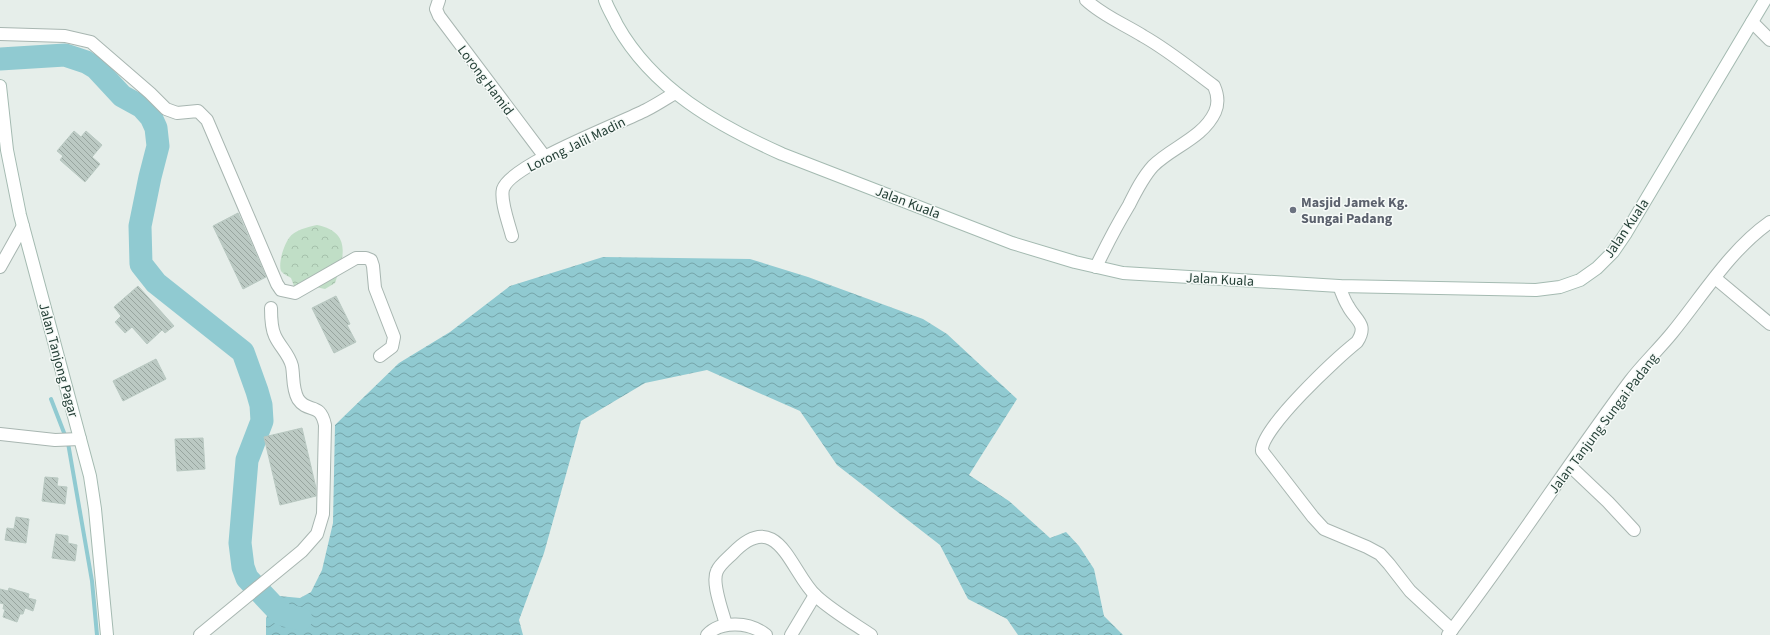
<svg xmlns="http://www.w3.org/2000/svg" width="1770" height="635" font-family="'Source Sans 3',sans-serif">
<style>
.forest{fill:url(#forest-crowns)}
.water{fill:url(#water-waves)}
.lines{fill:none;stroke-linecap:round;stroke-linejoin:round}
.stream{stroke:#90cad1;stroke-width:4}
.river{stroke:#90cad1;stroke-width:23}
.building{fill:url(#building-back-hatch);stroke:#b8c8c1}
.street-casing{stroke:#a8b6b1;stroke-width:14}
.secondary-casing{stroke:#a4bab1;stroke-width:14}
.street{stroke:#fff;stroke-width:12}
.secondary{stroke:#fff;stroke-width:12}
.worship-dot{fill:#6b7280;stroke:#f6faf8;stroke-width:1.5}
.labels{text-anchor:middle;stroke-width:3;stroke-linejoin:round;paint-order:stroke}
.street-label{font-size:14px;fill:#254037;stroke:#f6faf8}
.worship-label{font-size:14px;font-weight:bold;fill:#5b616d;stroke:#f6faf8;text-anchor:start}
</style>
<defs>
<pattern id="forest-crowns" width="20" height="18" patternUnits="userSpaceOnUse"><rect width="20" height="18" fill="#c0dec6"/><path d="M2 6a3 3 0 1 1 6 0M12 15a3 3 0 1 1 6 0" fill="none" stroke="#a5c0ab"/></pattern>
<pattern id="water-waves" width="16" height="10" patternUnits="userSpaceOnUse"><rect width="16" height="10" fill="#90cad1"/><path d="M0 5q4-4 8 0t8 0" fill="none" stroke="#75a5aa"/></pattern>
<pattern id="building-back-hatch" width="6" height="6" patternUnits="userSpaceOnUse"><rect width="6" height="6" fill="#bbc9c3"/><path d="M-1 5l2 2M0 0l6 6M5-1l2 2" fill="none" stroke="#98a59f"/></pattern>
</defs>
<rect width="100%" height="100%" fill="#e6eeea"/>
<path class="forest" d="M317,225C352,232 344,257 335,283L325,289L311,286L302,290L294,286L291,278C288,276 283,274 281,271C278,263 284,245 289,238C294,230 308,227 317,225Z"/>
<path class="water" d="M603,257L750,259L808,277L923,319L947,334L1017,399L969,475L1009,501L1050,538L1066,532L1079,546L1094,569L1104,616L1123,635H1018L1007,619L968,599L940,545L837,465L800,411L707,370L645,383L581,421L544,553L519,620L523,635H266V618L279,596L300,598L311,592L322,570L333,523L335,425L399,363L450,332L510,286Z"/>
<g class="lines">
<path class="stream" d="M51,399L68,443L92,581L97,635"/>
<path class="river" d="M0,59L65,55L86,62L96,68L122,96L142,107L151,117L156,128L158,146L150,177L140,226L141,264L156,283L243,352L257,391L261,405L262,421L247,460L240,543L243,567L247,578L281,614L301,619"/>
</g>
<g class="building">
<path d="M74,131L81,137L86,131L102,145L92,157L100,164L85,182L60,160L63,156L57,151Z"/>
<path d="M238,213L266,277L243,289L213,226Z"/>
<path d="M138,286L174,326L165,333L162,330L147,344L132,327L125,333L115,322L121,316L114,307Z"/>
<path d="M336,296L350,324L347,325L356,342L334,353L312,308Z"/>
<path d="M156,359L166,379L123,401L113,381Z"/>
<path d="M302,428L316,488V496L280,505L264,437Z"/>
<path d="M203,438L205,469L177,471L175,439Z"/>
<path d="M45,477L58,478L57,486L67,487L65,504L42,501Z"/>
<path d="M16,517L29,519L26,543L5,540L7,528L14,529Z"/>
<path d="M56,534L68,536V543L77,545L75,561L52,558Z"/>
<path d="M9,588L29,594L28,598L36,600L33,611L25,608L23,614H20L17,622L3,617L5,609H3L4,604L0,603V589L8,591Z"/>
</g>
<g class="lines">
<g class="street-casing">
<g id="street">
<path d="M439,0L436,9L439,16L545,157"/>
<path d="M1086,0C1103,16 1124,24 1143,36C1168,50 1191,69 1214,86C1218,95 1219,103 1215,112C1203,138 1172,147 1153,166C1143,177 1136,191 1129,205C1117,225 1106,246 1096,267"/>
<path d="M1752,22L1770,40"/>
<path d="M0,34L65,36L91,42L150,93L166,109L177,113L198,111L207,120L277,284L281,290L295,293L356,258H366L371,260L373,266L375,288L394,337L392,347L380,356"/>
<path d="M512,236C509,224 500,201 503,189C510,165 621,123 646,110C656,105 665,99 675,93"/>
<path d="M0,267L23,226"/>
<path d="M1715,278L1770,324"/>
<path d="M1339,286C1342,293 1344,300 1348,306C1355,320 1369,324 1357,342C1338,357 1260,429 1262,451L1313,517L1324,529L1367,547L1380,554L1389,564L1410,591L1452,630"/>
<path d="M0,434L55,440L80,439"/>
<path d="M1570,466L1608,502L1634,530"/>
<path d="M726,625C723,612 711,583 717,571C720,564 727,559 733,553C778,506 791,573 816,596C831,610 853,623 871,635"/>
<path d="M200,635L302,551L317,534L323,514L325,425C320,401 308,414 298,399C292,388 294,377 292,366C289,354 280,347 275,336C271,328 271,317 271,308"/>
<path d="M707,635C721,620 750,622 766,635"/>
<path d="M791,635L815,595"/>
<path d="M1448,635C1512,552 1568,464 1630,381C1643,364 1659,349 1672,333C1703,295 1730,250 1770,222"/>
</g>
</g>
<g class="secondary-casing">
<g id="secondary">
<path d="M605,0C608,9 613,16 617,25C653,89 717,125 782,154L1012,243L1075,262L1123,273L1339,286L1536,290L1560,287L1580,280L1597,268L1613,252L1626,233L1765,0"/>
<path d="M0,86L7,150L20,215L90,476L95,509L107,635"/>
</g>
</g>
<use href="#street" class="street"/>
<use href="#secondary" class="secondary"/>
</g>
<circle class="worship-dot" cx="1293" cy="210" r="4"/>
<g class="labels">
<g class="street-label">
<text transform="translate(486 80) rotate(53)" y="5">Lorong Hamid</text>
<text transform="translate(576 144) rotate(-26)" y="5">Lorong Jalil Madin</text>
<text transform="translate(908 202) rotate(21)" y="5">Jalan Kuala</text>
<text transform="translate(1626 228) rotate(-56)" y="5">Jalan Kuala</text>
<text transform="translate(1220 279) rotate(3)" y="5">Jalan Kuala</text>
<text transform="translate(59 360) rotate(75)" y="5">Jalan Tanjong Pagar</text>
<text transform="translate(1603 423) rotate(-53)" y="5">Jalan Tanjung Sungai Padang</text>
</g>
<g class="worship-label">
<text x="1301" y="207">Masjid Jamek Kg.<tspan x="1301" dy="16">Sungai Padang</tspan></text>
</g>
</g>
</svg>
